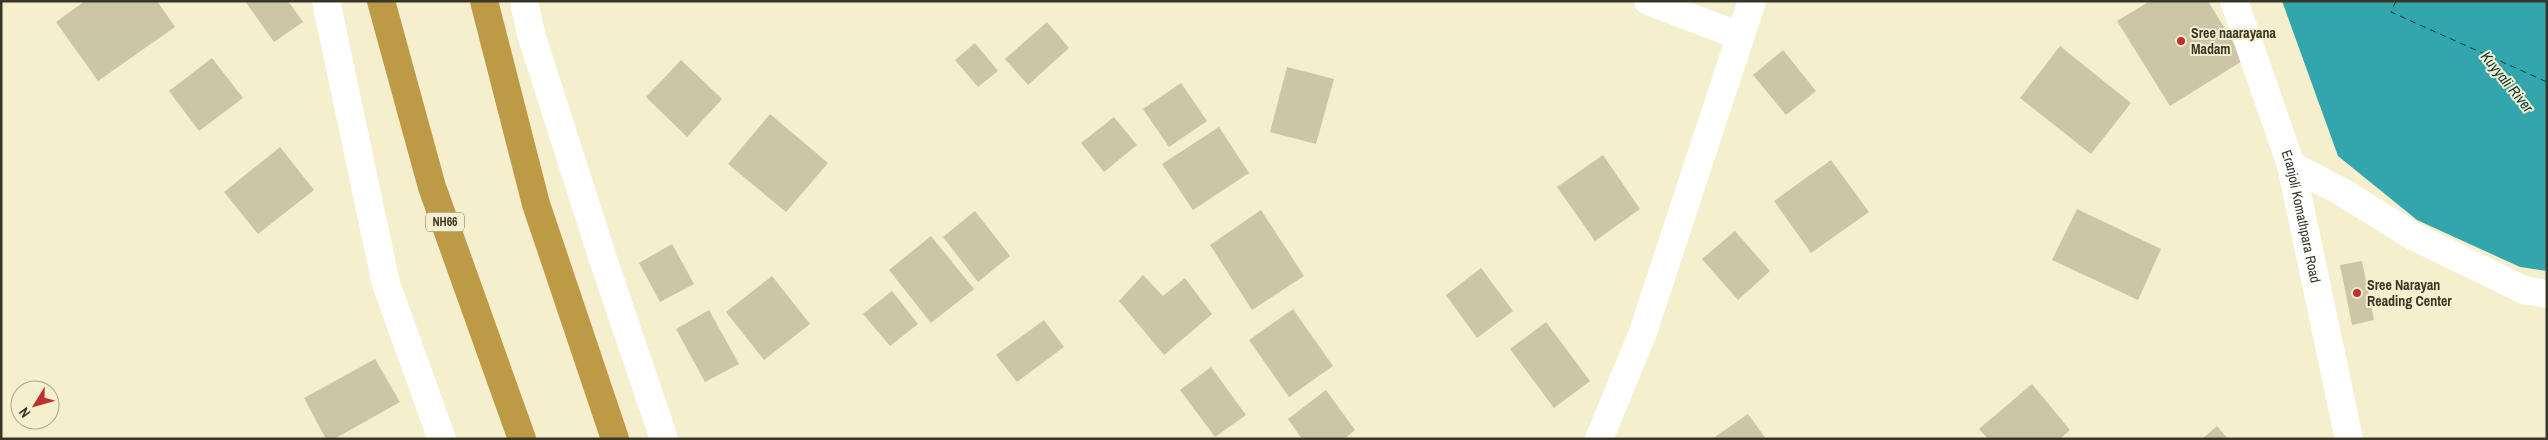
<svg xmlns="http://www.w3.org/2000/svg" width="2548" height="440" font-family="'Archivo Narrow',sans-serif">
<style>
.water{fill:#32a5ad}
.lines{fill:none;stroke-linecap:round;stroke-linejoin:round}
.ferry{stroke:#03393d;stroke-width:1;stroke-dasharray:6 5;stroke-linecap:butt}
.building{fill:#cdc6a6}
.minor{stroke:#fff;stroke-width:28}
.tertiary{stroke:#fff;stroke-width:28}
.secondary{stroke:#fff;stroke-width:28}
.trunk{stroke:#bc9a46;stroke-width:28}
.poi-dot{fill:#bf312c;stroke:#f6efce;stroke-width:2}
.labels{text-anchor:middle;stroke-width:4;stroke-linejoin:round;paint-order:stroke}
.shield{fill:#f6efce;stroke:#716e5a;stroke-width:1}
.shield-label{font-size:12px;font-weight:bold;fill:#383629}
.poi-label{font-size:14px;font-weight:bold;fill:#383629;stroke:#f6efce;text-anchor:start}
.street-label{font-size:14px;fill:#383629;stroke:#f6efce}
.water-label{font-size:15px;font-style:italic;fill:#03393d;stroke:#f6efce}
</style>
<rect width="100%" height="100%" fill="#f6efce"/>
<path class="water" d="M2282,1H2547V271L2520,267L2417,220L2338,156Z"/>
<g class="lines">
<path class="ferry" d="M2396,1L2391,12L2547,82"/>
</g>
<g class="building">
<path d="M85,1H157L175,27L98,81L56,22Z"/>
<path d="M245,1H288L303,22L274,42Z"/>
<path d="M2150,1H2208L2244,60L2170,106L2117,21Z"/>
<path d="M1047,22L1069,48L1028,85L1005,59Z"/>
<path d="M975,43L998,71L978,87L955,60Z"/>
<path d="M2060,46L2131,103L2091,154L2020,98Z"/>
<path d="M1783,50L1816,91L1786,115L1753,75Z"/>
<path d="M212,58L243,98L199,131L169,91Z"/>
<path d="M681,60L722,99L687,137L646,97Z"/>
<path d="M1287,67L1334,79L1316,144L1270,132Z"/>
<path d="M1181,83L1207,121L1169,147L1143,109Z"/>
<path d="M770,114L828,163L786,212L728,164Z"/>
<path d="M1114,117L1137,145L1104,172L1081,143Z"/>
<path d="M1219,127L1249,173L1193,210L1162,164Z"/>
<path d="M280,147L314,190L258,234L224,192Z"/>
<path d="M1603,155L1640,209L1595,241L1557,187Z"/>
<path d="M1831,160L1869,212L1811,253L1774,201Z"/>
<path d="M2077,209L2161,249L2138,300L2052,260Z"/>
<path d="M1261,210L1304,276L1252,310L1210,245Z"/>
<path d="M975,211L1010,256L978,282L943,237Z"/>
<path d="M1735,231L1770,271L1738,300L1702,259Z"/>
<path d="M931,236L974,289L931,323L889,270Z"/>
<path d="M672,244L694,284L660,302L639,263Z"/>
<path d="M2362,261L2374,320L2352,325L2340,265Z"/>
<path d="M1481,268L1513,311L1477,338L1446,295Z"/>
<path d="M1143,275L1163,296L1185,278L1212,314L1164,355L1119,301Z"/>
<path d="M772,276L810,324L764,360L726,312Z"/>
<path d="M892,291L918,324L890,346L863,314Z"/>
<path d="M1293,309L1333,366L1289,397L1249,340Z"/>
<path d="M709,310L739,364L705,382L676,329Z"/>
<path d="M1044,320L1064,347L1017,382L996,355Z"/>
<path d="M1546,322L1590,381L1554,408L1510,349Z"/>
<path d="M375,359L400,402L334,439H326L304,398Z"/>
<path d="M1211,367L1246,415L1215,437L1180,390Z"/>
<path d="M2032,384L2070,430L2060,439H1988L1979,429Z"/>
<path d="M1326,390L1355,430L1344,439H1302L1288,419Z"/>
<path d="M1748,414L1766,439H1712Z"/>
<path d="M2217,426L2228,439H2202Z"/>
</g>
<g class="lines">
<g class="minor">
<path d="M1648,1L1740,36"/>
<path d="M2291,165L2342,192L2413,236L2524,290L2547,294"/>
<path d="M1599,439L1642,335L1752,1"/>
</g>
<g class="tertiary">
<path d="M326,1L386,284L442,439"/>
<path d="M524,1L531,34L603,259L664,439"/>
</g>
<path class="secondary" id="s1" d="M2234,1L2291,165L2349,439"/>
<g class="trunk">
<path d="M381,1L432,187L522,439"/>
<path d="M484,1L536,204L615,439"/>
</g>
</g>
<g class="poi-dot">
<circle cx="2181" cy="41" r="5"/>
<circle cx="2357" cy="293" r="5"/>
</g>
<g class="labels">
<rect class="shield" x="426" y="212.5" width="38" height="19" rx="4"/>
<g class="shield-label">
<text x="445" y="226">NH66</text>
</g>
<g class="poi-label">
<text x="2191" y="38">Sree naarayana<tspan x="2191" dy="16">Madam</tspan></text>
<text x="2367" y="290">Sree Narayan<tspan x="2367" dy="16">Reading Center</tspan></text>
</g>
<g class="street-label">
<text dy="5" stroke="none"><textPath href="#s1" startOffset="226">Eranjoli Komathpara Road</textPath></text>
</g>
<g class="water-label">
<text transform="translate(2507 82) rotate(51)" y="5">Kuyyali River</text>
</g>
</g>
<rect width="2548" height="440" fill="none" stroke="#383629" stroke-width="5"/>
<g transform="translate(35 405) rotate(233)"><circle r="24" fill="#f6efce" stroke="#aaa58c"/>
<path d="M0-4L9 19L0 12L-9 19Z" fill="#bf312c"/>
<text y="-8" font-size="14" font-weight="bold" text-anchor="middle" fill="#383629">N</text>
</g>
</svg>
